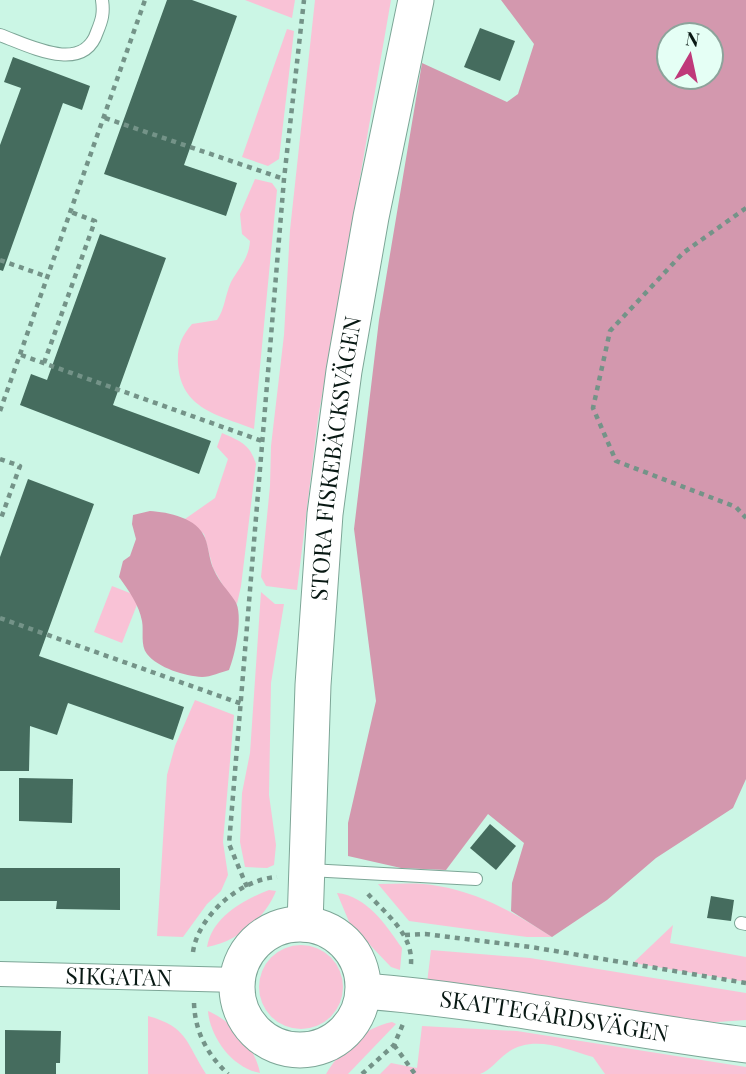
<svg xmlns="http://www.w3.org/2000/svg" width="746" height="1074" font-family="'Playfair Display',serif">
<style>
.green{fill:#f9c2d6}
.forest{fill:#d398ae;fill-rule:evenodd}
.building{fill:#456c5e}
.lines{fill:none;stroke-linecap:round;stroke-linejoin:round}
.lane-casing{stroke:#7da697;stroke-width:14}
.street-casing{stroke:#7da697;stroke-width:26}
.secondary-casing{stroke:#7da697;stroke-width:37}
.path{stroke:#749388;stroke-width:4.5;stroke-dasharray:5 5;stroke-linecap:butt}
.lane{stroke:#fff;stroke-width:12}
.street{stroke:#fff;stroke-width:24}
.secondary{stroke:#fff;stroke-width:35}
.labels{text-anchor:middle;stroke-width:5;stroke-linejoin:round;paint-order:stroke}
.street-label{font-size:23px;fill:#081813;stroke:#e5fff5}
</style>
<rect width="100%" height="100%" fill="#cbf6e5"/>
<g class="green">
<path d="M245,0H295L292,18Z"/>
<path d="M315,0H391L318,418L297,590L266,586L261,577L270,486L271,446L284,335L290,230Z"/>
<path d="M287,29L294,31L279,159L268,166L242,157Z"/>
<path d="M255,179L272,183L277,190L254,429C218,415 181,409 178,364C177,347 181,337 192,324L217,320C225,309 225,295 231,282C239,268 249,258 250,241L242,234L240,214Z"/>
<path d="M222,433C240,441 250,444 256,464L241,586L237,604L225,589L213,568L204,534L185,519L215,498L228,459L217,447Z"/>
<path d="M112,586L140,597L122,643L94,632Z"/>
<path d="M261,592L275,604H284L271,683L269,795L276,845L274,865L267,868L245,867L240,842L242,793L250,753Z"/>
<path d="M195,700L234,715L223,842L228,875L221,891L207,904L183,937L157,936L167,775L175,746Z"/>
<path d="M378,884C398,884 419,882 438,886C481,893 516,914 552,937H527L409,921Z"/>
<path d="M269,890L276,891C265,919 236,942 207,947C212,917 243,900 269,890Z"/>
<path d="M337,893C367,896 386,925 402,948L400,970L391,967L350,924Z"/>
<path d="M673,925L670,943L746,957V982L633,963Z"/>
<circle cx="301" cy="987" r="42"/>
<path d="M431,950L530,958L746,993V1020L675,1025L427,983Z"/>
<path d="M208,1011C232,1021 255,1047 260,1073C232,1068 210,1037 208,1011Z"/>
<path d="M148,1016C188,1027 186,1043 206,1074H148Z"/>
<path d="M392,1022L396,1024L348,1074H326C341,1049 363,1028 392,1022Z"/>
<path d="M422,1026L517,1031L746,1067V1074H605L593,1057C565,1049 533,1034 507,1053C497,1060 491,1070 480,1074H380L391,1063L417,1068Z"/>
</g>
<g class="forest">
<path d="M501,0H746V779L733,808L656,858L607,900L552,937L511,911L512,883L524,843L488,814L446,870L401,868L348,856V823L376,701L354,529L379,320L422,63L507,102L518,94L534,44ZM711,35V77H669V35Z"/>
<path d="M150,511C168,512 198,518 205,538C209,548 209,560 214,570C219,582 228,590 235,601C244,614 235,656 229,670C221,672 211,677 202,677C185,676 158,668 147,654C140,645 144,631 142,621C139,605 129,591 119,577L123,561L130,556L136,539L132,524L133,515Z"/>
</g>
<g class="building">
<path d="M167,0H192L237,16L184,165L237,183L226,216L104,174Z"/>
<path d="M480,28L515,41L500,81L464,67Z"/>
<path d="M13,57L90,86L82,110L63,103L3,271L0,270V145L21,88L4,82Z"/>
<path d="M100,234L166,258L113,405L211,441L199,474L20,405L31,374L47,380Z"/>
<path d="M28,479L94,504L39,656L184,707L173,740L68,703L57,735L30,726L29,771H0V557Z"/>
<path d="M19,778L73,779L72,823L19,821Z"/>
<path d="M490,824L516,846L496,870L470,848Z"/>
<path d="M0,868H120V910L56,909L57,901H0Z"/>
<path d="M711,896L734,900L731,921L707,918Z"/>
<path d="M5,1030L61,1031L60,1063H56V1074H5Z"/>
</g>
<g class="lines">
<g class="lane-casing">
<g id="lane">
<path d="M0,35C28,45 83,75 97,32C102,20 104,13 102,0"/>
<path d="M309,870L476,879"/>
<path d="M741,923L746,924"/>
</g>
</g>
<g class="street-casing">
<g id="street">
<path id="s1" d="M0,974L238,980"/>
</g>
</g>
<g class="secondary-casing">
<g id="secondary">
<path id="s2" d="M305,924L313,685L325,514L344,371L371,217L416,0"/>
<circle cx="300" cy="987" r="63"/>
<path id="s3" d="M364,991C492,1001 618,1029 746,1045"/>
</g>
</g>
<g class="path">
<path d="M105,118L284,179"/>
<path d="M746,208L683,253L610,331L593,408L616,461L736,507L746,518"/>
<path d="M0,260L48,277"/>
<path d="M21,355L262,441"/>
<path d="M44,363L95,221L71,212"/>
<path d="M0,411L145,0"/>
<path d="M0,459L20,466L0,521"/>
<path d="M0,618L242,704"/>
<path d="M247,887L229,844L284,179L304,0"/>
<path d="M368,894C386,914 413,934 411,964"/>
<path d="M405,935L425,934L531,947L746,983"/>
<path d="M193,952C198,916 240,879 277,877"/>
<path d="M194,1003C195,1032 207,1054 228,1074"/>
<path d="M394,1045L415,1074"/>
<path d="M362,1074L394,1045L403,1024"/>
</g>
<use href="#lane" class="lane"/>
<use href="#street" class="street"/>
<use href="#secondary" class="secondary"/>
</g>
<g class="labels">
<g class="street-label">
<text dy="8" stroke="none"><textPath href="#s2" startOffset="467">STORA FISKEBÄCKSVÄGEN</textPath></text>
<text dy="8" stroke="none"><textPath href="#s1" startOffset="119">SIKGATAN</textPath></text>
<text dy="8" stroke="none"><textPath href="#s3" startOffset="192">SKATTEGÅRDSVÄGEN</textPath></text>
</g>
</g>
<g transform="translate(690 56) rotate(9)"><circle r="33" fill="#e5fff5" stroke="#8da39b" stroke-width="2"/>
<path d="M0-5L12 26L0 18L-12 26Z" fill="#bf397a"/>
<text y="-10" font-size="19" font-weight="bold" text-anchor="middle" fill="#081813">N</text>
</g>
</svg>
